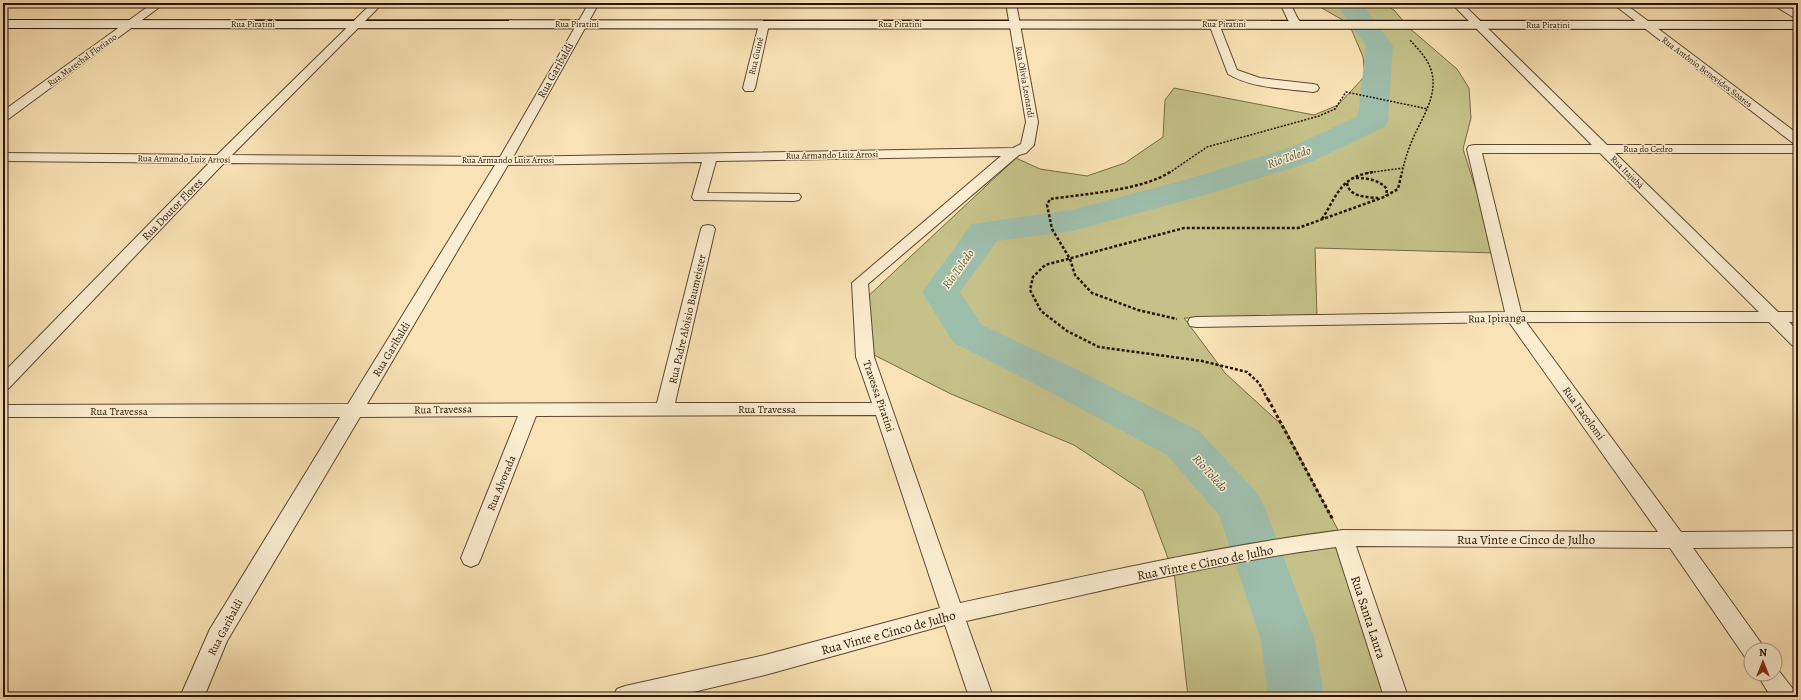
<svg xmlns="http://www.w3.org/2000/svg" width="1801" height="700" font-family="Alegreya,serif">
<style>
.green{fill:#c5c189;stroke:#766a46}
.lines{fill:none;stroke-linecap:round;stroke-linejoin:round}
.river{fill:#9ebeac;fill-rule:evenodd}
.street-casing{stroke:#5c4830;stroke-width:2}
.secondary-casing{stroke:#271404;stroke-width:2}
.path-far2{stroke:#271404;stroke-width:1.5;stroke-dasharray:2 1.5;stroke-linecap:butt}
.path-far1{stroke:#271404;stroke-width:2.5;stroke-dasharray:3 2;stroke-linecap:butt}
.path{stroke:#271404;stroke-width:3;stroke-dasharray:3.5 2.5;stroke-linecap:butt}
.street{fill:#fbedd0;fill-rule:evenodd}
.secondary{fill:#fbedd0;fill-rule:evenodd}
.labels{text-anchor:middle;stroke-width:3;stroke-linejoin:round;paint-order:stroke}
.far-street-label{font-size:9px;fill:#271404;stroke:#fbedd0}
.street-label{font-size:11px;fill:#271404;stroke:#fbedd0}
.water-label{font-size:12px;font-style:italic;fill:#51503f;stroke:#fbedd0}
.near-street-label{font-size:13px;fill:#271404;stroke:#fbedd0}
</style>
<rect width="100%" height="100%" fill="#f9e3b6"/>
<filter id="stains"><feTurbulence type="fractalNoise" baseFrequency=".005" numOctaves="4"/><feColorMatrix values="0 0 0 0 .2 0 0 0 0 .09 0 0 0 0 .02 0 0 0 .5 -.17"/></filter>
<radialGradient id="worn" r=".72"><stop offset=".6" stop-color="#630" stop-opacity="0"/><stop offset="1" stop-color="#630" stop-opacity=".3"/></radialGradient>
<g class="green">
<path d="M1313,3H1381L1394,10L1405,23H1348Z"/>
<path d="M1350,26H1407L1457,69L1469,88L1471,118L1463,149L1496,253L1315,248L1317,317L1184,318L1225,373L1284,427L1338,530L1169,561L1143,491L1074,445L951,394L874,355L864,300L1016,158L1040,169L1087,176L1125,163L1163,137L1165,100L1174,88L1314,115L1338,105L1365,76L1363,57Z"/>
<path d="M1341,545L1389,697H1188L1174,571Z"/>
</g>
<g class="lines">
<path class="river" d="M1336,3H1362L1393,46L1388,121L1384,127L1311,162L1205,195L1072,231L997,241L960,292L982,325L1065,364L1199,431L1257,493L1264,506L1315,640L1324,697H1268L1261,640L1219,515L1167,455L1035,384L954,343L922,292L972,224L1071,210L1181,181L1289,148L1358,116L1366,46Z"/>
<g class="street-casing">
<g id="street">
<path d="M153,3H165L7,120L3,121V111Z"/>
<path d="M372,3H383L232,155L500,157L589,3H599L513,157L1013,148L1021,144L1026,122L1006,3H1016L1038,122L1034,145L1026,153L1019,155L868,284L874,357L960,603C1087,576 1214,546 1343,530L1658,532L1509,322L1196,327L1190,326L1188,322L1190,318L1196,317L1505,312L1467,149L1469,146L1474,145H1592L1451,3H1462L1607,145H1798V153H1615L1778,312H1798V322H1789L1798,331V347L1792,345L1769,322H1526L1681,532L1798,531V547L1693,548L1761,643L1764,650H1751V659L1745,657L1670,548L1356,546L1408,697H1384L1336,547C1211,563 1089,594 966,621L993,697H969L945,625L765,675L672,697H613L617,689L625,686L765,655L940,608L876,415L536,416L481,558L478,564L471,567L464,564L461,558L518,416L360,417L227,641L204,697H180L210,629L340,417H3V405L348,404L495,165L224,163L9,388L3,390V373L209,163L3,161V153L217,155ZM1482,153H1600L1759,312H1521ZM1001,156L852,283L856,357L872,403H675L715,229L713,226L708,225L703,226L701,229L657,403L367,404L508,165L702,162L692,197L694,200L794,201L799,200L801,197L799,194L707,193L716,161Z"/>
<path d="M1280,3H1290L1298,19L1303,25L1302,27H1294L1288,20Z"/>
<path d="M1612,3H1624L1798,134V144L1793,143Z"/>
<path d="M1770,3H1782L1798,12V20Z"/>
<path d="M764,21L769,24L755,88L753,91H745L743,88L759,24Z"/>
<path d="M1214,21L1219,24L1237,70L1260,78L1313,84L1317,85L1319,88L1317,91L1313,92C1285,88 1253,89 1228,74L1209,24Z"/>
<path d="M1775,666L1793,689L1797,697H1771L1757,674H1775Z"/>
</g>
</g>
<g class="secondary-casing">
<path id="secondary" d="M3,20L1798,21V29L3,28Z"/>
</g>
<g class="path-far2">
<path d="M1169,173L1207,147L1319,116L1335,109L1346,92L1428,109"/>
<path d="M1367,173L1403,168"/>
<path d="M1402,173C1404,163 1407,153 1411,143C1420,120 1441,94 1430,67C1426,57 1417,48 1410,40"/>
</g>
<g class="path-far1">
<path d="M1170,172C1143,190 1084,194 1050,199L1047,205L1052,229L1070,259L1075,275L1092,293L1138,310L1177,319"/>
<path d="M1356,178C1368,178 1379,180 1387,189L1386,196"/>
<path d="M1347,183C1349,197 1366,197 1378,198"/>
<path d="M1322,219C1338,194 1340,177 1373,172"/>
<path d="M1268,400L1259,383L1247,372L1202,361L1099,347L1067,331L1041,311L1030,290L1033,277L1045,265L1184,228H1298L1384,197L1398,189L1402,172"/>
</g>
<path class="path" d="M1268,399L1333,520"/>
<use href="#street" class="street"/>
<use href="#secondary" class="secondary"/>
</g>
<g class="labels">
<g class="far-street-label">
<text x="253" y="27">Rua Piratini</text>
<text x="577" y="27">Rua Piratini</text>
<text x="900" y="27">Rua Piratini</text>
<text x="1224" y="27">Rua Piratini</text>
<text x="1548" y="28">Rua Piratini</text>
<text transform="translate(756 56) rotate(-77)" y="3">Rua Guiné</text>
<text transform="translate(82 60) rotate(-36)" y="3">Rua Marechal Floriano</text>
<text transform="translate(1707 72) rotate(37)" y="3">Rua Antônio Benevides Soares</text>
<text transform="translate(1025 82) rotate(80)" y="3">Rua Olivia Leonardi</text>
<text x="1648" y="152">Rua do Cedro</text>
<text transform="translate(832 155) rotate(-1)" y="3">Rua Armando Luiz Arrosi</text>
<text transform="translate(184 159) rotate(1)" y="3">Rua Armando Luiz Arrosi</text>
<text x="508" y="163">Rua Armando Luiz Arrosi</text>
<text transform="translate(1627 172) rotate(45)" y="3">Rua Itajubá</text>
</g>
<g class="street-label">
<text transform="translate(555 70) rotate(-61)" y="4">Rua Garibaldi</text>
<text transform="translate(172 209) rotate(-46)" y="4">Rua Doutor Flores</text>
<text transform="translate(1497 318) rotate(-1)" y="4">Rua Ipiranga</text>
<text transform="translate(687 319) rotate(-77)" y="4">Rua Padre Aloisio Baumeister</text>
<text transform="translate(391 349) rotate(-59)" y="4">Rua Garibaldi</text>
<text transform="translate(879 396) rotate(71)" y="4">Travessa Piratini</text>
<text transform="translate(443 409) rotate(-1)" y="4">Rua Travessa</text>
<text x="767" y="413">Rua Travessa</text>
<text x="119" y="415">Rua Travessa</text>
<text transform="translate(1584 413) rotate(54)" y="4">Rua Itacolomi</text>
<text transform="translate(501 483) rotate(-68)" y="4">Rua Alvorada</text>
<text transform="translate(225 627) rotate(-62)" y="4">Rua Garibaldi</text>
</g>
<g class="water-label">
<text transform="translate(1289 157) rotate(-19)" y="4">Rio Toledo</text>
<text transform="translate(958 269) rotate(-54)" y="4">Rio Toledo</text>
<text transform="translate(1210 473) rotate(48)" y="4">Rio Toledo</text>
</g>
<g class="near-street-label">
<text x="1526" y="544">Rua Vinte e Cinco de Julho</text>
<text transform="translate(1205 562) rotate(-11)" y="5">Rua Vinte e Cinco de Julho</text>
<text transform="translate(1369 617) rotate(72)" y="5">Rua Santa Laura</text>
<text transform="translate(888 632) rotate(-15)" y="5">Rua Vinte e Cinco de Julho</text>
</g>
</g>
<rect width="1801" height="700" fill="none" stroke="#f9e3b6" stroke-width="16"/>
<rect x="4" y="4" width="1793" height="692" fill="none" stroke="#271404" stroke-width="2"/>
<rect x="8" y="8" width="1785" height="684" fill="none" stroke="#271404"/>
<g transform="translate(1763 662)"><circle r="19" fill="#fbedd0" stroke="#a6967e"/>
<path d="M0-3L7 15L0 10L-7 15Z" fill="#8f2418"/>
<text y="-6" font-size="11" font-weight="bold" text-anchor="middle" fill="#271404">N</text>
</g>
<rect width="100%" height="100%" filter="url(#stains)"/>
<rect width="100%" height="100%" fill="url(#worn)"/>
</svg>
